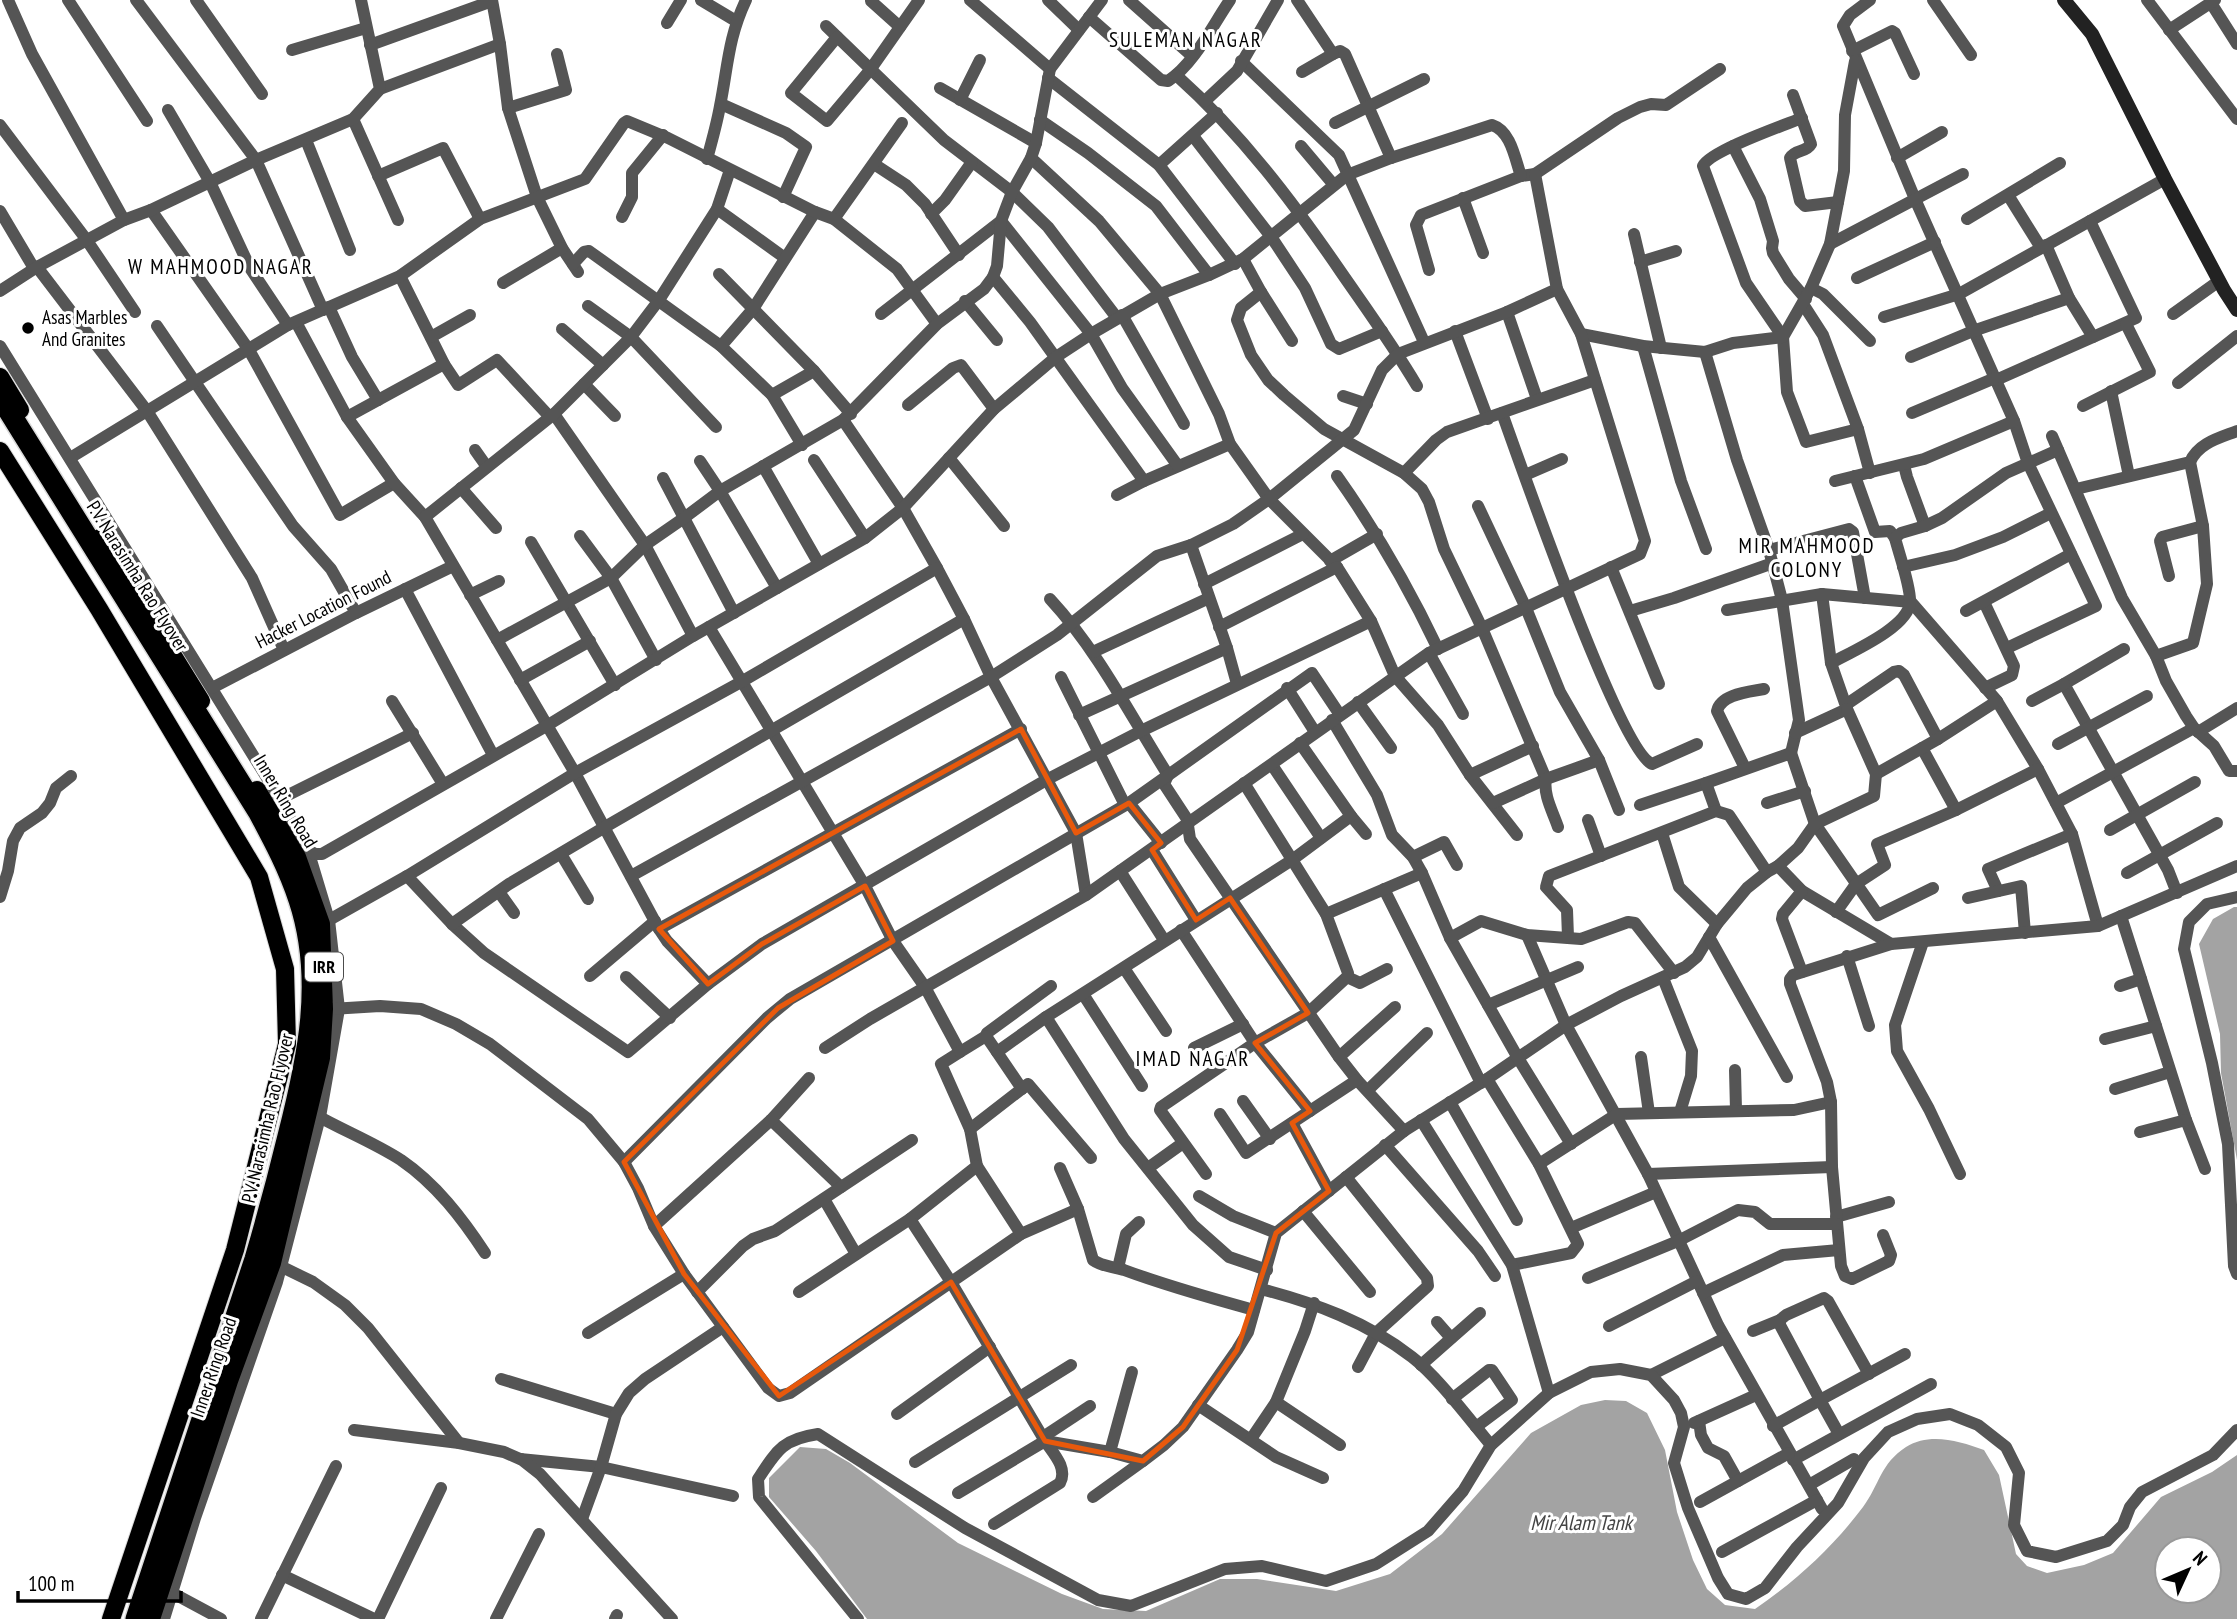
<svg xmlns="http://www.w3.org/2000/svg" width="2237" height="1619" font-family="'PT Sans Narrow',sans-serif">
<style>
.water{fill:#a3a3a3;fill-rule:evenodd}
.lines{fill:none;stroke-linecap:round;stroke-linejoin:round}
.primary-casing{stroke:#dbdbdb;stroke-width:20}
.highway-casing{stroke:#dbdbdb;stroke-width:24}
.street{stroke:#555;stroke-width:12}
.secondary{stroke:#222;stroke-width:14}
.primary{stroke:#000;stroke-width:18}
.highway{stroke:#000;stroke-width:21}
.marked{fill:none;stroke:#e8590c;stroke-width:5;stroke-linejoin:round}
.poi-dot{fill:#000;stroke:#fff;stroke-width:2.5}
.labels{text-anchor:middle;stroke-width:6;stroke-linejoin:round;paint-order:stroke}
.shield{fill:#fff;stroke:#4c4c4c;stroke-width:2}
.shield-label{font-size:18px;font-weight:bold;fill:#000}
.poi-label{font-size:19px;fill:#000;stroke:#fff;text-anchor:start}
.street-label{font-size:19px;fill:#000;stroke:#fff}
.neighbourhood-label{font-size:21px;letter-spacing:2px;fill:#000;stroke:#fff}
.water-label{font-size:21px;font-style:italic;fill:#444;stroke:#fff}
</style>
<rect width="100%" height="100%" fill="#fff"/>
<g class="water">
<path d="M2234,907H2237V1160L2221,1073L2220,1034L2199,944L2213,919Z"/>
<path d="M1605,1400L1626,1401L1647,1413L1665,1450L1677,1512L1693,1560L1707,1589L1725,1605L1755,1609C1796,1581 1833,1547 1863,1507C1880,1484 1880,1464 1906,1447C1930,1432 1959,1441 1984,1450L1999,1475L2016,1554L2027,1566L2047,1573L2084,1565L2113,1553L2161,1497L2212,1472L2237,1455V1619H867L816,1551L769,1497V1478L800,1447L826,1449L850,1463L958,1543L1062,1594L1103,1609L1146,1611L1220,1579H1257L1336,1591L1390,1574L1442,1534L1531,1433L1581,1405ZM2167,1549H2209V1591H2167Z"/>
</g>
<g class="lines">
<g class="primary-casing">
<g id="primary">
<path d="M0,377L20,410"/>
<path d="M0,451L99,609L259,877L285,969L287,1044L235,1250L111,1619"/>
<path d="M100,538L201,701"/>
<path d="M151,1619L229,1381L272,1263L321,1058L324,1009L321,924L297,857L257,790"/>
</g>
</g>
<g class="highway-casing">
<path id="highway" d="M0,397L259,813C274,841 289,869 299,900C325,979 308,1058 288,1136C278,1177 267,1218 255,1259L136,1619"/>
</g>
<g class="street">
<path d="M8,0L32,54L124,220"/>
<path d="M68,0L147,121"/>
<path d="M136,0L256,160L323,310"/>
<path d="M196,0L262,94"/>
<path d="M492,0L500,44L508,108L537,197L562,248L578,272"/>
<path d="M701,0L736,21"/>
<path d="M970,0L1050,69"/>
<path d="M1048,0L1079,30"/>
<path d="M1129,0L1192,56"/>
<path d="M1297,0L1333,54L1340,51L1345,54L1391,158"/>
<path d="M1870,0L1850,15L1843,26L1915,199L2014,421L2028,463L2096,606L2007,648"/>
<path d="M1933,0L1971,55"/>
<path d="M2147,0L2237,119"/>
<path d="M871,1L900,27"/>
<path d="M2211,3L2237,44"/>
<path d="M1089,17L1161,80L1168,81C1195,63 1212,26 1230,0"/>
<path d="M667,23L681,0"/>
<path d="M826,26L944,140L1012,192L1048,227L1117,318"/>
<path d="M2169,30L2215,0"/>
<path d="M837,37L791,93L827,121L870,70L919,0"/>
<path d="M370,45L492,1"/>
<path d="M292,50L366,28"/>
<path d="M1852,51L1892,31L1895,33L1914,74"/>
<path d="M1241,61L1339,155L1424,342"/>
<path d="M1302,72L1333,54"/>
<path d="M1176,75C1241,133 1294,203 1343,275C1368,311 1394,347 1417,386"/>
<path d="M1048,78L1159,165L1235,264"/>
<path d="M940,88L1036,143"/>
<path d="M380,89L500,44"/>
<path d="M1793,95L1811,144C1806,153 1795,149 1790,158L1800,201L1805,206L1838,202"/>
<path d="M960,100L980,60"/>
<path d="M1205,101L1237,71L1278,0"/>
<path d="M721,104L786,133L806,147L783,197"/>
<path d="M508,108L566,90L557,54"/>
<path d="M168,110L210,182L250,268L288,325"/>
<path d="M1802,118C1782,126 1710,151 1703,166L1746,283L1783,337L1787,392L1806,442L1858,429L1870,473"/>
<path d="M353,119L398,220"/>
<path d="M1040,120L1088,153L1156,206L1209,275"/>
<path d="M1335,123L1424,79"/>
<path d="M0,125L86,239L135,312"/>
<path d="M1193,136L1272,238L1305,288L1331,344L1339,349L1382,331"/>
<path d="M306,140L350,250"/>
<path d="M1301,146L1333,184"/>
<path d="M1733,146L1760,199L1773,241L1772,248L1773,253L1789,279L1806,299"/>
<path d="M1031,158L1099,221L1160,294L1219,414L1230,444L1269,499L1337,567L1371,621L1395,676L1438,725L1470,775L1517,835"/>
<path d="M1897,158L1942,132"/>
<path d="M707,159C712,141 717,123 720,106C728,66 728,38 746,0"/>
<path d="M874,164L906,185L925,204L959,255"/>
<path d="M1159,165L1217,113"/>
<path d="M378,176L443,148L480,219"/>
<path d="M2008,195L2041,248"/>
<path d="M1463,198L1483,253"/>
<path d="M717,209L785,258"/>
<path d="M151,210L249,350L340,515L394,483"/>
<path d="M0,211L32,265L37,267L147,411L252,578L284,650"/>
<path d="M931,214L945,200L972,162"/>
<path d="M622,217L632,197V173L663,135"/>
<path d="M834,219L902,123"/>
<path d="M1967,219L2060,163"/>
<path d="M1634,234L1661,348"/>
<path d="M1830,244L1963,174"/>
<path d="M2046,245L2069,298L2093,337"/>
<path d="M1243,259L1261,292L1292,341"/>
<path d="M1640,262L1676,251"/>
<path d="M573,264L584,252L589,251L721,346L772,395L802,445"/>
<path d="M1429,270L1416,225L1421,215L1521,176L1535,174L1618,118L1640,107L1651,104L1666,105L1720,69"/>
<path d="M719,274L814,371"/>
<path d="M400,276L444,364L458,385L497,360L549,416"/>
<path d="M993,277L1030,322L1144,481L1230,444"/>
<path d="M1857,278L1935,242"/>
<path d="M503,283L562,248"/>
<path d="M1811,288L1823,294L1870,341"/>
<path d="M0,291L37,267L124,220L151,210L256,160L353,119L380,89L361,0"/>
<path d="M1261,292L1241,308L1237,320L1251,355L1268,380L1284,395L1324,429L1404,473L1422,489L1429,502L1444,549L1482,628L1546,779L1493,803"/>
<path d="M965,301L997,340"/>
<path d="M1803,304L1823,335L1858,429"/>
<path d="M588,306L631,337L716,427"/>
<path d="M329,307L352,357L378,400"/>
<path d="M1507,312L1537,399"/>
<path d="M881,314L1001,221L1091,334L1122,388L1178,466"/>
<path d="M2173,314L2219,281"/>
<path d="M1122,315L1184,424"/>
<path d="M1884,317L1959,294L2165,179"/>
<path d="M296,322L347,417L394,483L425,517L575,773L659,929L667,941L708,984"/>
<path d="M157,326L293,526L331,569L356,613"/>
<path d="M562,329L603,365"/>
<path d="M1455,331L1488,419"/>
<path d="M1581,334L1643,346L1705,352L1733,343L1783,337L1811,288L1830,244L1844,171L1845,115L1855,61"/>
<path d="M431,337L470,315"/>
<path d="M0,346L280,799L308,850L329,920L339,1009L320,1117L277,1282L195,1518L164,1619"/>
<path d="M721,346L753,309L815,212"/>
<path d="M1643,346L1681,481L1706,549"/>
<path d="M1705,352L1737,460L1769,550L1782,600L1799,720L1791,753"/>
<path d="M1911,357L1973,331L2069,298"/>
<path d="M1996,380L2136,318L2090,221"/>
<path d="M2178,383L2237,336"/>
<path d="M584,384L615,416"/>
<path d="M2111,391L2129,476"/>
<path d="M772,395L814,371L851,414"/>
<path d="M1343,396L1367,404"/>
<path d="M908,405L953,368L961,365L994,409"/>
<path d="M2083,406L2150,372L2126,324"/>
<path d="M1502,413C1520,463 1620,751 1652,764L1697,744"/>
<path d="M1912,413L1995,378"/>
<path d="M554,414L645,545L693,636"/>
<path d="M347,417L444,364"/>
<path d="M843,420L903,508L937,568L964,619L991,677L1076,833L1086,895"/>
<path d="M2052,436L2122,598L2156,656L2166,681L2186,716L2194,728L2214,746L2229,771H2237"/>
<path d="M475,450L487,467"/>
<path d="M70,458L288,325L400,276L480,219L585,179L624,123L627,121L668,138L815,212L834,219L897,269L937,324"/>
<path d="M949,458L1004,526"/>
<path d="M814,460L865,538"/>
<path d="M700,461L720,491L777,588"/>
<path d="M1904,465L1907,477L1925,526"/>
<path d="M763,466L819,564"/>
<path d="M1404,473L1436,440L1447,432L1595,380"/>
<path d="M1525,475L1562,459"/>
<path d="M1337,476C1376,531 1409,588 1438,649"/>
<path d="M1855,476L1875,532L1890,531L1895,538"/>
<path d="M663,478L734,613"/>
<path d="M1835,481L1924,459L2014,421"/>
<path d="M461,488L496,528"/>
<path d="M2076,489L2190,462C2198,443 2219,438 2237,431"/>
<path d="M1117,495L1144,481"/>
<path d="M1478,506L1526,608L1560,692L1599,760L1619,810"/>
<path d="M425,517L554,414L631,337L659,300L717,209L730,170"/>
<path d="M580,536L611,578L656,660"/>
<path d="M531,542L615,685"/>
<path d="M1191,545L1227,648L1237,684"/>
<path d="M1769,550L1849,529L1853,532L1865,598"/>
<path d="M1330,561L1377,534"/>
<path d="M1611,567L1659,684"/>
<path d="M1903,567L1955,555L2003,537L2051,513"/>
<path d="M2169,576L2160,541L2162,537L2203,526"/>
<path d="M1204,584L1303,534"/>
<path d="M405,589L493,755"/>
<path d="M1822,594L1831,663"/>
<path d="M470,595L499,581"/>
<path d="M1050,599C1099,652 1130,715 1168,775L1164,784L1187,819L1190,839L1339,1057L1357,1080L1404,1131"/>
<path d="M1984,602L2014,666L2012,675L1985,688"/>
<path d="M1727,610L1822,594L1911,602L1997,701L2038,769L2072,834L2098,926"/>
<path d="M1630,611L1674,598L1773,563"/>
<path d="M1966,611L2071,554"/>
<path d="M709,627L865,886L893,941L925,987L960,1052L941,1064L970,1129L977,1166L910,1219L951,1282L1045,1441L1110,1452L1143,1461L1164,1445L1183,1427L1237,1350L1248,1332L1276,1233L1404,1131L1487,1079L1566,1025L1621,996L1685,967L1697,957L1717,924L1747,888L1767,872L1778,866L1802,891L1891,944"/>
<path d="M1219,627L1337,567"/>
<path d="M497,640L611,578L645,545L684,518L720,491L843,420L937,324L984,289L993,277L997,266L1001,221L1012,192L1031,158L1036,143L1050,69L1102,0"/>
<path d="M2124,649L2064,684L2168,870L2177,893"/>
<path d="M1093,652L1209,598"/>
<path d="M1429,653L1463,714"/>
<path d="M2156,656L2193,643L2207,584L2203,526L2190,462"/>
<path d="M1061,677L1125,805"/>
<path d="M520,680L590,641"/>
<path d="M212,688L356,613L453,566"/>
<path d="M1287,688L1315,732"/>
<path d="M392,701L443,784"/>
<path d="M2032,701L2064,684"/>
<path d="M1358,702L1391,748"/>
<path d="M1847,704L1894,672L1899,671L1904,675L1938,739"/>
<path d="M1079,715L1227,648"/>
<path d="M1332,720L1377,795L1392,835L1413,857L1422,873L1450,938L1518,1058L1571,1144"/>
<path d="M2198,732L2237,708"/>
<path d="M1795,733L1847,709L1831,663C1851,652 1909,627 1910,602C1911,587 1899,554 1895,538L1901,533L1925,526L1942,518L2006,473L2058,450"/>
<path d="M2058,744L2147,696"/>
<path d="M1922,748L1956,810"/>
<path d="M1272,765L1321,838"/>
<path d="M1745,768L1717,711C1721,694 1749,692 1764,689"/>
<path d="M1876,774L1938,739L1997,701"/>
<path d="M1470,775L1533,746"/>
<path d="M280,799L413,733"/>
<path d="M1129,803L1161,843"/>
<path d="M1767,803L1805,791"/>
<path d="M2056,803L2194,728"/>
<path d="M1640,805L1706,783"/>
<path d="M1716,811L1706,783L1791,753L1815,824L1878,915L1933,888"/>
<path d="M1351,816L1366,834"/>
<path d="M1588,820L1601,856"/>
<path d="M1558,827C1553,812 1543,795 1546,779L1599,760"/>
<path d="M2110,830L2195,782"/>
<path d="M1662,833L1679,887L1717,924"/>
<path d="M308,850L315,854H322L548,725L693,636L865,538L903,508L994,409L1056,357L1091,334L1160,294L1209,275L1243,259L1347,175L1391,158L1492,125C1511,131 1515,159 1521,176"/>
<path d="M1152,850L1196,920"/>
<path d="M561,854L588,899"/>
<path d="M1413,857L1444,842L1457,865"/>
<path d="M1778,866L1798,848L1815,824L1874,796L1876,774L1847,709"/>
<path d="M1120,871L1164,940"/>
<path d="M2127,873L2217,823"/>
<path d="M407,876L452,924L484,953L628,1052L708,984L762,944L1048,779L1141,731L1371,621"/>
<path d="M631,876L991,677L1057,635L1157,556L1191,545L1233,524L1269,499L1354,430L1382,370L1398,354L1507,312L1557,289"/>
<path d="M1384,889L1481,1083"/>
<path d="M1998,891L1988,869L2072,834"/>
<path d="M499,892L514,913"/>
<path d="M0,897L8,871L13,841L20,828L42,813L50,803L56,788L71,776"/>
<path d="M2237,897L2207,904L2189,922L2184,949L2212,1063L2228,1144L2234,1266L2237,1274"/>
<path d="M1968,898L2021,886L2025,933"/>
<path d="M1836,912L1856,884L1885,865L1877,844L1956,810L2038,769"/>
<path d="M1326,914L1422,873"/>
<path d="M2121,916L2186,1120L2205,1169"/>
<path d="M322,924L407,876L575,773L741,682L937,568"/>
<path d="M452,924L509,884L605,827L964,619"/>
<path d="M659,929L1021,729"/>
<path d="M1181,930L1255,1043L1310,1111"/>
<path d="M1527,935L1566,1025L1648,1174L1718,1325L1822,1509"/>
<path d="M1568,937L1567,910L1546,887L1549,876L1716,811L1729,815L1767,872"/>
<path d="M1709,937L1787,1077"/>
<path d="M1450,938L1481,921L1527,935L1581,939L1628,922L1635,923L1674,973"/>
<path d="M1923,942L1895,1025L1897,1051L1929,1109L1960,1174"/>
<path d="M1847,956L1869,1026"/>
<path d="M1124,968L1166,1031"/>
<path d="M1802,972L1782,919L1783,914L1802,891"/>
<path d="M590,976L655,921"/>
<path d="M626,977L670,1018"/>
<path d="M1347,977L1360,983L1387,969"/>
<path d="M1663,978L1692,1051L1691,1076L1680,1112"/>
<path d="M2120,986L2141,979"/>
<path d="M1083,994L1142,1086"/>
<path d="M1488,1005L1578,967"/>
<path d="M331,1009L380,1006L421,1009L456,1024L490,1044L588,1119L624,1162L638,1188L654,1226L684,1274L768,1388L779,1396L790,1393L1021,1234L1078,1209"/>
<path d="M1046,1017L1124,1139L1193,1225L1229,1257L1267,1270"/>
<path d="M986,1036L987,1033L1051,986"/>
<path d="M2105,1039L2156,1026"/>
<path d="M825,1048L870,1019L1086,895L1429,653L1640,554L1645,541L1581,334L1557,289L1535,174"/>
<path d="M1194,1048L1243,1024"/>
<path d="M960,1052L986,1036L1022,1089"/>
<path d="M997,1052L1046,1017L1292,860L1351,816L1300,743"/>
<path d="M1339,1057L1395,1007"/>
<path d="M1641,1057L1649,1113"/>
<path d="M1735,1070L1736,1110"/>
<path d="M1487,1079L1539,1164L1578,1244L1571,1253L1512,1265"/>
<path d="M2115,1089L2170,1072"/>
<path d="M1368,1090L1427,1033"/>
<path d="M1243,1101L1270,1139"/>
<path d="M1450,1102L1517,1220"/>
<path d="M314,1114C342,1130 373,1142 401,1160C436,1184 462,1218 485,1253"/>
<path d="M1220,1114L1246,1153L1357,1080"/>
<path d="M771,1120L841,1187"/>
<path d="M1421,1120L1512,1265L1549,1393"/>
<path d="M1292,1123L1329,1191"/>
<path d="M970,1129L1028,1084L1091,1158"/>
<path d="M2140,1132L2186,1120"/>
<path d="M1385,1145L1478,1251L1495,1276"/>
<path d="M624,1162L767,1018L790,999L1129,803L1312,673L1340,715"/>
<path d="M1539,1164L1617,1114L1794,1110L1831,1102"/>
<path d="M977,1166L1021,1234"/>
<path d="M1060,1168L1078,1209L1093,1260C1103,1267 1112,1266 1124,1270C1167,1286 1210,1298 1254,1310"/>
<path d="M1148,1168L1183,1143"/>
<path d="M1206,1174L1160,1110L1161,1107L1255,1043L1308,1013L1347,977L1348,973L1326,914L1244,783"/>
<path d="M1648,1174L1832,1167"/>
<path d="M1346,1177L1427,1278L1428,1286L1376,1333L1358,1367"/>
<path d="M1199,1196L1233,1216L1276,1233"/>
<path d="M824,1199L856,1254"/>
<path d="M1303,1211L1370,1292"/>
<path d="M1836,1217L1889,1202"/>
<path d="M654,1226L771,1120L809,1078"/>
<path d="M1571,1228L1656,1192"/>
<path d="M1883,1235L1891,1255L1889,1261L1852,1279L1845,1276L1841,1266L1832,1167L1831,1102L1827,1082L1790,984V979L1793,975L1891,944L2098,926L2237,866"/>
<path d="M276,1264L313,1282L345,1305L368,1328L459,1443"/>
<path d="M1118,1268L1126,1234L1139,1222"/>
<path d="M1588,1278L1678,1241L1738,1210L1755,1212L1770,1224H1837"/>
<path d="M1261,1289C1315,1303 1367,1322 1412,1357C1438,1377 1469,1419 1491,1445"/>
<path d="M697,1292L743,1246L753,1239L775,1231L912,1140"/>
<path d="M799,1292L910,1219"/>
<path d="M1703,1293L1783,1255L1839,1250"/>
<path d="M1437,1322L1451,1338"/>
<path d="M1609,1326L1697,1281"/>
<path d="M1753,1331L1780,1320"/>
<path d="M588,1333L684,1274"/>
<path d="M1421,1365L1480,1313"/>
<path d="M1651,1375L1725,1338"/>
<path d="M501,1379L616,1414"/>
<path d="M1452,1399L1489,1370H1492L1512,1400L1476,1427"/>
<path d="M1276,1402L1340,1445"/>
<path d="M1198,1405L1276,1457L1323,1478"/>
<path d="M897,1414L990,1347"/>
<path d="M1699,1421L1701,1435L1708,1448L1724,1456L1738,1481"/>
<path d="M1694,1423L1756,1395"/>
<path d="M1773,1426L1820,1400L1780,1325V1320L1786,1315L1824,1298L1828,1301L1869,1374"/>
<path d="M354,1430L459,1443L504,1452L520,1459L601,1467L733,1496"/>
<path d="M1839,1434L1820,1400L1905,1354"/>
<path d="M1043,1437L1090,1406"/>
<path d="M1251,1439L1276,1402L1305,1331L1314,1303"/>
<path d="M1110,1452L1132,1372"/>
<path d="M521,1459L540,1474L672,1619"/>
<path d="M1793,1460L1931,1384"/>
<path d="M915,1462L1071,1365"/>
<path d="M1809,1485L1854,1459"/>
<path d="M958,1493L1045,1441C1053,1453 1068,1468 1060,1483L994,1524"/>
<path d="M1093,1497L1143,1461"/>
<path d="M1700,1502L1789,1453"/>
<path d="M582,1519L601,1467L616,1414L629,1393L645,1379L723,1327"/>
<path d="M1722,1552L1817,1500"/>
<path d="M282,1575L374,1619"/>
<path d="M167,1590L221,1619"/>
<path d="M261,1619L336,1466"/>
<path d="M378,1619L441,1488"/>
<path d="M496,1619L539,1534"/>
<path d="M615,1619L617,1615"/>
<path d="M858,1619L759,1497L758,1479C777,1450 783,1439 818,1434L965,1528L1098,1600L1131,1606L1225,1569L1262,1566L1326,1581L1376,1564L1428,1531L1463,1491L1491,1445L1549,1393L1591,1372L1620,1369L1651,1375L1674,1400L1681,1413L1684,1427L1674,1463L1688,1508L1718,1578L1728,1594L1746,1599L1765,1588L1797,1547L1838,1503L1864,1458L1888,1432L1917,1419L1950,1414L1978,1425L2006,1447L2019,1473L2014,1525L2027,1551L2056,1557L2107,1541L2123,1525L2130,1507L2142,1492L2213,1455L2237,1430"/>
</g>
<path class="secondary" d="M2064,0L2092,34L2165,179L2224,290L2237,310"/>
<use href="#primary" class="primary"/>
<use href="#highway" class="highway"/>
</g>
<path class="marked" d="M1021,729L1076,833L1129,803L1161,843L1152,850L1196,920L1230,898L1308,1013L1255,1043L1310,1111L1292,1123L1329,1191L1276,1233L1237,1350L1183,1427L1143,1461L1045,1441L951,1282L779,1396L684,1274L624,1162L778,1008L893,941L865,886L762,944L708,984L659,929Z"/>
<circle class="poi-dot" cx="28" cy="328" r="7"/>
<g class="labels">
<rect class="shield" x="305" y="952.5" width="38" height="29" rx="5"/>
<g class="shield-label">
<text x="324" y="973">IRR</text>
</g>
<g class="poi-label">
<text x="42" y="324">Asas Marbles<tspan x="42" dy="22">And Granites</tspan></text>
</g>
<g class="street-label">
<text transform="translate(138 576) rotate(58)" y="7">P.V. Narasimha Rao Flyover</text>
<text transform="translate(323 609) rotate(-27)" y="7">Hacker Location Found</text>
<text transform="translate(286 801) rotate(59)" y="7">Inner Ring Road</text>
<text transform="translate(267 1118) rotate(-77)" y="7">P.V. Narasimha Rao Flyover</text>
<text transform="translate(213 1367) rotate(-71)" y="7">Inner Ring Road</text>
</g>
<g class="neighbourhood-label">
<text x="1186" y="47">SULEMAN NAGAR</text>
<text x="221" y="274">W MAHMOOD NAGAR</text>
<text x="1807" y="553">MIR MAHMOOD<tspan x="1807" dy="24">COLONY</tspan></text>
<text x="1193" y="1066">IMAD NAGAR</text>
</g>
<g class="water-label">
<text x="1581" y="1530">Mir Alam Tank</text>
</g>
</g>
<g transform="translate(2188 1570) rotate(46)"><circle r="33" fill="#ffffff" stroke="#999999" stroke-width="2"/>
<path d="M0-5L12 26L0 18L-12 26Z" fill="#000000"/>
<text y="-10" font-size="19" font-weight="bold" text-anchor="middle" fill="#000000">N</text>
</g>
<path d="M18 1591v10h163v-10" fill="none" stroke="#000000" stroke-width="3.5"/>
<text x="28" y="1591" font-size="21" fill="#000000" stroke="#ffffff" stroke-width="5" paint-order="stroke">100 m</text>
</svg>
